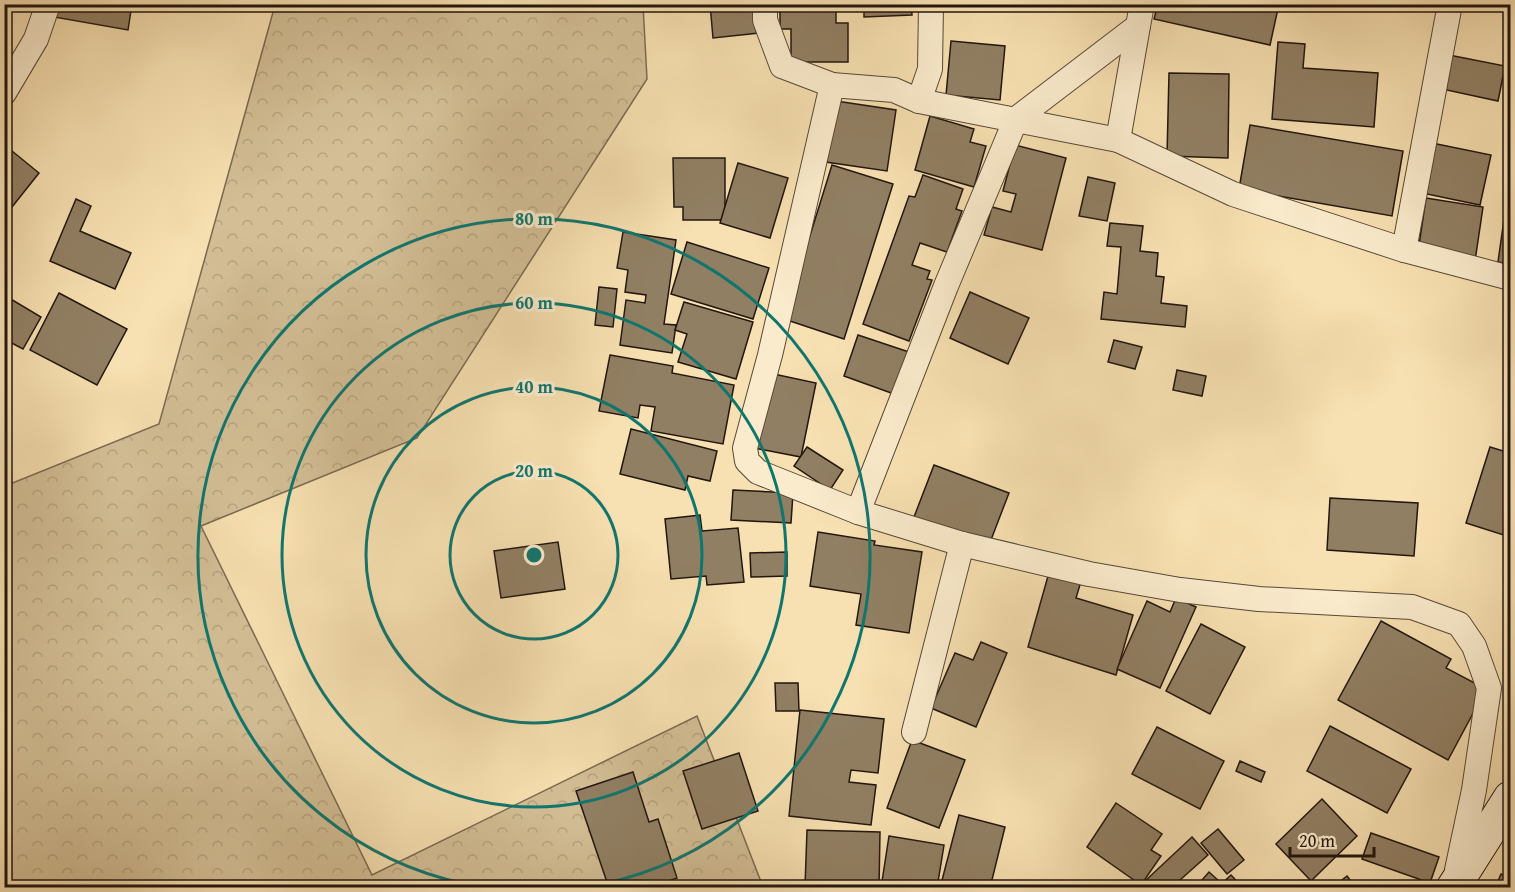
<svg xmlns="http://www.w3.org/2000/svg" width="1515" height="892" font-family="'Gentium Book Plus',serif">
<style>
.forest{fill:url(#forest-crowns);stroke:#7a6a52;stroke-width:1.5}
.building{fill:#917f63;stroke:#22160f;stroke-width:1.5}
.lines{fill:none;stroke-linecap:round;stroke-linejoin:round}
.street-casing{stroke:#574838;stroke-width:26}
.secondary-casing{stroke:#22160f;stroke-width:35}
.street{stroke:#faebcc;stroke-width:24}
.secondary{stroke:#faebcc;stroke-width:33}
.ring{fill:none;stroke:#0f766e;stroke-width:3}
.centre{fill:#0f766e;stroke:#faebcc;stroke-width:3}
.ring-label{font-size:18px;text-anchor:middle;font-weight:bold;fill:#0f766e;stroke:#faebcc;stroke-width:6;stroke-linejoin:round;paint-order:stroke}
</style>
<defs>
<pattern id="forest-crowns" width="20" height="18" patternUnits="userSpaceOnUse" patternTransform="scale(1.5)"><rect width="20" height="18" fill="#d3be95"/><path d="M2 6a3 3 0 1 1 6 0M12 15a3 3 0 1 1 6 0" fill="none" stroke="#b5a37f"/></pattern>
</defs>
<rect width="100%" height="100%" fill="#f7e0b1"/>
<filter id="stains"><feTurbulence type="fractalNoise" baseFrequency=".00333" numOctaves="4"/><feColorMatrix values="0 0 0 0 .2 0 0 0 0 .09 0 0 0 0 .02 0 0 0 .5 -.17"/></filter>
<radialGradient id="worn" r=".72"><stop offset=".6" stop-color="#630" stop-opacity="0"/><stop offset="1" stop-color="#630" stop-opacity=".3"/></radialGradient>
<path class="forest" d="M275,5H643L647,79L417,438L201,526L372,875L697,716L763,887L5,888V486L159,424Z"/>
<g class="building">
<path d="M56,4H132L128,30L54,17Z"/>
<path d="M710,4H755L759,33L713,38Z"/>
<path d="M780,4H836V23H848V62H791V29H780Z"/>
<path d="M864,4H911L912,15L864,17Z"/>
<path d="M1158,4H1279L1270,45L1154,19Z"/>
<path d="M951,41L1005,46L1000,100L946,95Z"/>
<path d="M1278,42L1305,44L1303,68L1378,73L1374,127L1272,119Z"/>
<path d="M1449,55L1505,66L1498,101L1442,89Z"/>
<path d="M1169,73L1229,74L1228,158L1167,156Z"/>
<path d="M836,101L896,110L887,171L826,162Z"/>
<path d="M930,116L974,129L970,142L986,146L974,187L915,170Z"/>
<path d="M1250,125L1403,151L1392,216L1239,189Z"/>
<path d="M1432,143L1491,155L1480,205L1422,193Z"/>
<path d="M1015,145L1066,158L1042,250L984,235L992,207L1011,212L1016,194L1003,191Z"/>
<path d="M12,151L39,173L4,217V161Z"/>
<path d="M673,158H725V220H683V207H674Z"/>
<path d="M738,163L788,178L770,238L720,223Z"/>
<path d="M832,165L893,184L844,339L784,319Z"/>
<path d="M923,175L963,189L956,209L962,211L947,252L920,243L912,265L930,271L927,279L932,280L909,341L863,324L909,196L915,197Z"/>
<path d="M1088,177L1115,183L1107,221L1079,216Z"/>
<path d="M1426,198L1483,207L1475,261L1418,252Z"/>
<path d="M76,199L91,206L80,231L131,253L115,289L50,261Z"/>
<path d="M1506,205L1510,206V264L1498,262Z"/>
<path d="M1110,223L1143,226L1140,251L1158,253L1156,276L1164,277L1161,303L1187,306L1185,327L1101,319L1104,292L1117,294L1121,247L1107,246Z"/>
<path d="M623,232L676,240L664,324L676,325L672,353L620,345L626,300L645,303L646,295L625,292L628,270L617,268Z"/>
<path d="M687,242L769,268L753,319L671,294Z"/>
<path d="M599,287L617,289L613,327L595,325Z"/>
<path d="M970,292L1029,318L1008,364L950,338Z"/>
<path d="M59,293L127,329L97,385L30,350Z"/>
<path d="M4,295L41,317L23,349L4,339Z"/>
<path d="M684,302L753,322L736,379L678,362L687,334L675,330Z"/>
<path d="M858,335L909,352L894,394L844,376Z"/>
<path d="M1114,340L1142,347L1135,369L1108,362Z"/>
<path d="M610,355L673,366L672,373L734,385L723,444L651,431L655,407L640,405L638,418L599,411Z"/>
<path d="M1177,370L1206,376L1202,396L1173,390Z"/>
<path d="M769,373L816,383L801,457L754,448Z"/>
<path d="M631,429L717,451L710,481L688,476L685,490L620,474Z"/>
<path d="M807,447L843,470L830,490L794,466Z"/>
<path d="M1490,447L1510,453V537L1466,523Z"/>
<path d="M934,465L1009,493L989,545L914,517Z"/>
<path d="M733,490L793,493L791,523L731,520Z"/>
<path d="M1330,498L1418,503L1414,556L1327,550Z"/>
<path d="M700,515L702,531L738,528L744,582L707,585L706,576L671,579L665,519Z"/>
<path d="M818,532L875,541L874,545L922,552L909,633L856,625L861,594L810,586Z"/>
<path d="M558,542L565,589L501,598L494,551Z"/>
<path d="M787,552V576L751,577L750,553Z"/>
<path d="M1050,569L1082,578L1076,598L1133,615L1116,675L1028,647Z"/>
<path d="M1176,598L1196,607L1160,688L1117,669L1147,601L1170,612Z"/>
<path d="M1381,621L1451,659L1446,668L1486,689L1448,760L1338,700Z"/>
<path d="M1201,624L1245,647L1210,714L1166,691Z"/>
<path d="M981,642L1007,653L976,727L931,708L955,653L973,660Z"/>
<path d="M775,683H798L799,711H776Z"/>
<path d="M800,710L884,719L878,773L851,770L849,782L876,785L871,825L789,816Z"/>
<path d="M1330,726L1411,769L1387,813L1307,771Z"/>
<path d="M1157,727L1224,761L1200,809L1132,774Z"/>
<path d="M912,740L965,760L939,828L887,808Z"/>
<path d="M739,753L758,811L702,829L683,771Z"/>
<path d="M1240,761L1265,772L1261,782L1236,771Z"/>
<path d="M633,772L649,822L658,819L677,878L649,888H609L576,791Z"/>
<path d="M1322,799L1357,836L1311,881L1276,844Z"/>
<path d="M1116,803L1162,834L1151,850L1161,856L1141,885L1087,847Z"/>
<path d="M959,815L1005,827L990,888H940Z"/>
<path d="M1218,829L1244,860L1227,874L1201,843Z"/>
<path d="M807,830L880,832L879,888L805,887Z"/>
<path d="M1371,833L1439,857L1430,883L1362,859Z"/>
<path d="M889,836L944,845L937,888H881Z"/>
<path d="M1192,837L1208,855L1171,888H1150L1145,881Z"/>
<path d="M1209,872L1220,882L1216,888H1195Z"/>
<path d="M1501,874L1510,879V888H1495Z"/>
<path d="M1231,875L1243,888H1217Z"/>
<path d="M1347,876L1356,888H1332Z"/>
</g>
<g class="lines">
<g class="street-casing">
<g id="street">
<path d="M765,4V20L782,66L832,85"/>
<path d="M931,4L930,69L919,101L894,90L832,85L770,355L745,448L747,461L758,472L858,512L962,544L1089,574L1180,590L1259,599L1412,607L1459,624L1474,646L1489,688L1474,790L1457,870"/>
<path d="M4,93L36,39L48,4"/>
<path d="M919,101L1118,140L1138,26"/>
<path d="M1118,140L1233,194L1404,250L1510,278"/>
<path d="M1404,250L1450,4"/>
<path d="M858,512L946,286L1016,119L1138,26L1142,4"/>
<path d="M914,732L962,544"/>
</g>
</g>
<g class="secondary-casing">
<path id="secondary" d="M1453,888L1510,798"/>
</g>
<use href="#street" class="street"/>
<use href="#secondary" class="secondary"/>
</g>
<g class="ring">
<circle cx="534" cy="555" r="84"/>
<circle cx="534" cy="555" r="168"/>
<circle cx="534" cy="555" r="252"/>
<path d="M484 887A336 336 0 1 1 584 887"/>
</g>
<circle cx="534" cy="555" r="9" class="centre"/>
<g class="ring-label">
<text x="534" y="225">80 m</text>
<text x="534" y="309">60 m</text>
<text x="534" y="393">40 m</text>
<text x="534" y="477">20 m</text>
</g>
<rect width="1515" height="892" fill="none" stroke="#f7e0b1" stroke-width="24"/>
<rect x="6" y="6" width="1503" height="880" fill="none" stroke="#22160f" stroke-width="3"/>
<rect x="12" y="12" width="1491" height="868" fill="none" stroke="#22160f" stroke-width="1.5"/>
<path d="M1290 847v9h84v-9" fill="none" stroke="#22160f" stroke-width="3"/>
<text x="1299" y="847" font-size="18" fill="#22160f" stroke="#faebcc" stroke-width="4.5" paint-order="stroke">20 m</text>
<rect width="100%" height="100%" filter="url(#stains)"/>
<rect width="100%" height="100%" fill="url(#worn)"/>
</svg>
